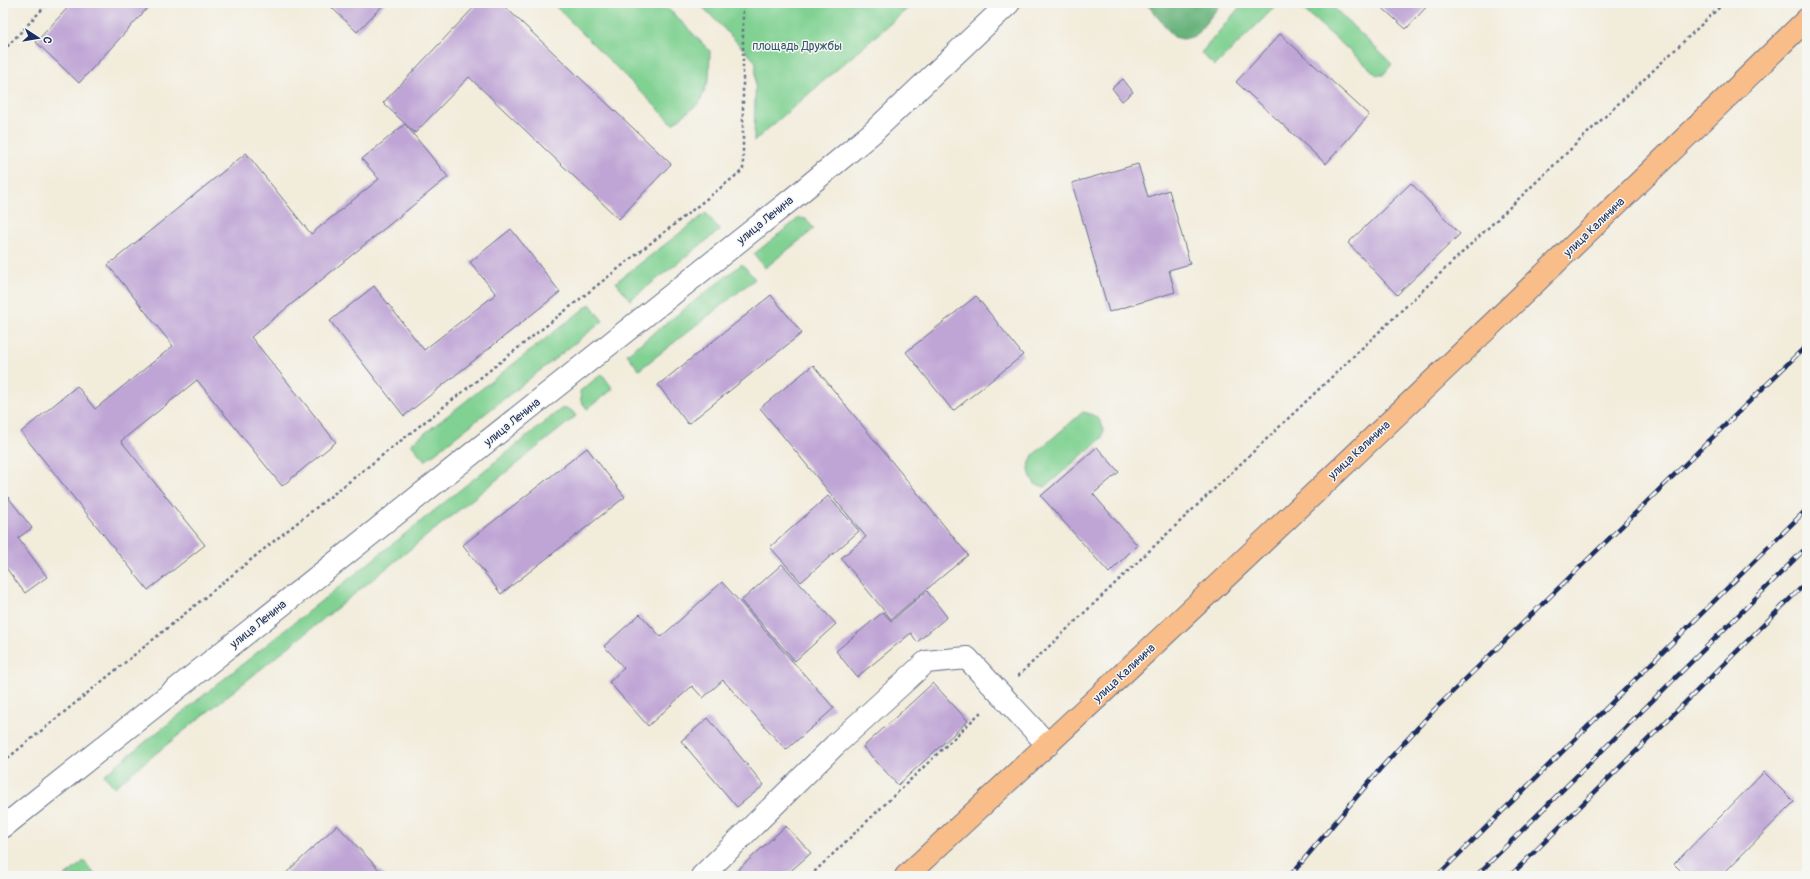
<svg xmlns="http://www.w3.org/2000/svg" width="1810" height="879" font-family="Pangolin,sans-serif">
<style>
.green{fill:#80d192;stroke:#4e8078}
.forest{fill:#68b37c;stroke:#42716d}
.building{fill:#bfa5d5}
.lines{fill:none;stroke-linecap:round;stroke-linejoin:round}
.minor-casing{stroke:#66718a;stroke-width:24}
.major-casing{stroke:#66718a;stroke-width:24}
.path{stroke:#66718a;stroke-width:2.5;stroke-dasharray:3 3;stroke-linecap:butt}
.minor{stroke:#fff;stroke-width:22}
.major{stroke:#f8bd89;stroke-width:22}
.rail-casing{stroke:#1b2f5e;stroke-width:4.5}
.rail{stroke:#f6f6f2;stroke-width:3;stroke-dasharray:9;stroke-linecap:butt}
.labels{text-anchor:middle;stroke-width:3;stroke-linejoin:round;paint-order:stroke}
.park-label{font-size:12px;fill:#34586b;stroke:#f6f6f2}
.street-label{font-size:12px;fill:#1b2f5e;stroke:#f6f6f2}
</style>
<rect width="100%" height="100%" fill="#f6f6f2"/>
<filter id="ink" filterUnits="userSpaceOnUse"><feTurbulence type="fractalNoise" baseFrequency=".025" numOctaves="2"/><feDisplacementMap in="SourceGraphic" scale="8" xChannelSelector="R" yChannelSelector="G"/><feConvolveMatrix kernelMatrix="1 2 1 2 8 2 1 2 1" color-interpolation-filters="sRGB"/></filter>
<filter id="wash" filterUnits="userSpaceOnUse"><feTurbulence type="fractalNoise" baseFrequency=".012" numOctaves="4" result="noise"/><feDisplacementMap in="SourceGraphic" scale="16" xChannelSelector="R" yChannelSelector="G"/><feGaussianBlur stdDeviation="0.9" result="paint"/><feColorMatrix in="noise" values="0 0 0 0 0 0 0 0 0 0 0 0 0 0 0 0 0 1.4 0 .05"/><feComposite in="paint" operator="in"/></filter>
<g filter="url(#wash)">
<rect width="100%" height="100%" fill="#f2ecdb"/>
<g class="green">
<path d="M552,3H663L710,51L709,79L700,102L673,124Z"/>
<path d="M699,3H914L754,141L756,62Z"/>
<path d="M1243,3H1279L1215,66L1201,53Z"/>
<path d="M1296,3H1329L1392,64L1383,75H1377Z"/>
<path d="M706,213L720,230L630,300L616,282Z"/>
<path d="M799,218L806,219L814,229L765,268L754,254Z"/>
<path d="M742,264L755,279L639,370L627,354Z"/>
<path d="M590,304L603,321L425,461L411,444Z"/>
<path d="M602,374L613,389L587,409L581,401L580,391Z"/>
<path d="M566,408L572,411L576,416L114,787L104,775L561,409Z"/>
<path d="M1083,412C1098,415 1106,423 1102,438L1045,487L1035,484C1028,473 1027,467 1033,455Z"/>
<path d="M84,861L96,876H65Z"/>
</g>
<path class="forest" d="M1146,3H1222L1195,36L1183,39L1174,37Z"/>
<g id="blocks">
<g class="building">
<path d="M72,3H152L79,83L36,42Z"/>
<path d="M327,3H385L357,32Z"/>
<path d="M478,3H501L671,164L619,219L469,77L415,133L383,103Z"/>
<path d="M1377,3H1430L1406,29Z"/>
<path d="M1280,34L1369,115L1326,164L1236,82Z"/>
<path d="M1123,79L1133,92L1122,101L1112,88Z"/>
<path d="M405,124L448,177L251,337L336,442L282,486L197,380L121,441L205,545L148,590L21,432L77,386L95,409L173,346L108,265L246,153L311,234L379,179L362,159Z"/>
<path d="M1138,164L1148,197L1169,190L1190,264L1169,270L1175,292L1109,312L1072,183Z"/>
<path d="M1411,183L1460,234L1397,295L1348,243Z"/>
<path d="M511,229L560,292L404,416L330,321L374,286L424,350L496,294L470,262Z"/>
<path d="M771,295L802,333L688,424L658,385Z"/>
<path d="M976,296L1023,355L953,411L906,352Z"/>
<path d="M813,365L968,555L891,619L841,558L866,537L760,408Z"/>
<path d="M1097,447L1119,472L1093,494L1137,545L1109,573L1041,496Z"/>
<path d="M587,448L625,497L501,594L463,545Z"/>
<path d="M828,496L859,531L801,582L770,547Z"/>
<path d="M8,497L32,528L18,538L47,577L25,593L3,564V502Z"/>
<path d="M782,564L836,624L795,661L741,601Z"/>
<path d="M722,582L834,708L786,750L723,680L703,698L692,686L648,726L609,682L624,668L604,646L640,614L661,637Z"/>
<path d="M927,591L947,617L917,642L911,633L857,677L836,651L883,612L891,621Z"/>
<path d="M933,683L968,721L898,785L863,747Z"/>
<path d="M708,718L764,785L737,807L681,741Z"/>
<path d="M1764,772L1794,802L1721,876H1686L1674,864Z"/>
<path d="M337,825L385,876H283Z"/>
<path d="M786,826L811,853L785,876H731Z"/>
</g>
</g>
</g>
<g filter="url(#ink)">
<use href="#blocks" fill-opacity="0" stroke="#66718a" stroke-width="1"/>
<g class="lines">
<g class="minor-casing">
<g id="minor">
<path d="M3,827L802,191L872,133L1009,3"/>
<path d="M702,876L835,745L926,662L967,658L1048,745"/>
</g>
</g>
<g class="major-casing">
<path id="major" d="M906,876C1210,594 1511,309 1807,19"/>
</g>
<g class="path">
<path d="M3,51L48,3"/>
<path d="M1018,676L1724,3"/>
<path d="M3,762L269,545L743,170V3"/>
<path d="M810,876L981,712"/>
</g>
<use href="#minor" class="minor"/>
<use href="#major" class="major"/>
<g class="rail-casing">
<g id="rail">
<path d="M1290,876L1380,769L1434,710L1807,345"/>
<path d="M1437,876L1807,509"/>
<path d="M1476,876L1807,547"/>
<path d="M1510,876L1807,582"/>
</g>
</g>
<use href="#rail" class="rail"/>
</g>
</g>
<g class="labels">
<g class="park-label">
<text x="797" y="50">площадь Дружбы</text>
</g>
<g class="street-label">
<text transform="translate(765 220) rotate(-39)" y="4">улица Ленина</text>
<text transform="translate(1594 227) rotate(-44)" y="4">улица Калинина</text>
<text transform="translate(512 422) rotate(-39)" y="4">улица Ленина</text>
<text transform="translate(1359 450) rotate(-43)" y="4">улица Калинина</text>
<text transform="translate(258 624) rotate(-39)" y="4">улица Ленина</text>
<text transform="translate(1124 673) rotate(-43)" y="4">улица Калинина</text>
</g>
</g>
<rect width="1810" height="879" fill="none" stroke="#f6f6f2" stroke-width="16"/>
<g transform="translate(38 38) rotate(102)" stroke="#f6f6f2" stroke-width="3" paint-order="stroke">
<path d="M0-3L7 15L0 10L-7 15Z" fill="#1b2f5e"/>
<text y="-6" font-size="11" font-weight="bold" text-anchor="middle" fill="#1b2f5e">С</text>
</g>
</svg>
